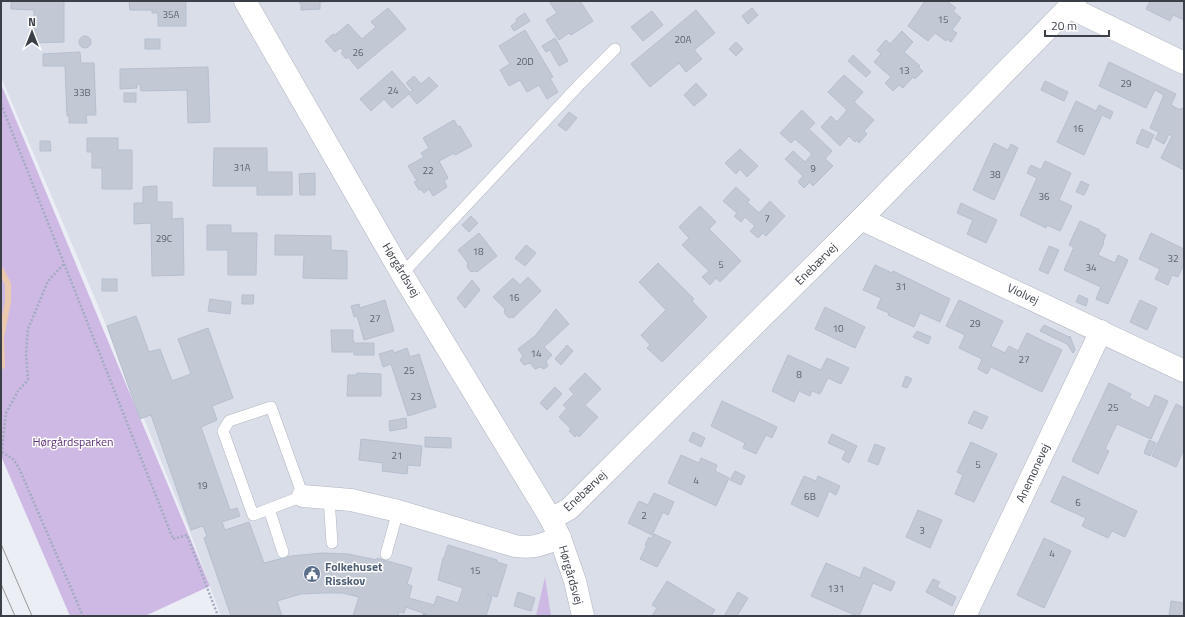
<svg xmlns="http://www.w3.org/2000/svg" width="1185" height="617" font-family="'Titillium Web',sans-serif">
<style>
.residential{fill:#dadee8}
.green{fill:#ceb9e5}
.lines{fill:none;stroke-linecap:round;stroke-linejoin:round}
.stream{stroke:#ebc9af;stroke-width:6}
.building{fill:#c2c9d5;stroke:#b6bfcf}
.lane-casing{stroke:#afb4bf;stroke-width:12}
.street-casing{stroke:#afb4bf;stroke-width:23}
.path{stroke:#a2abc0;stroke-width:2.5;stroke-dasharray:2 2;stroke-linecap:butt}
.lane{stroke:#fff;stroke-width:11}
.street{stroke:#fff;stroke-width:22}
.tram{stroke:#999;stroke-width:1}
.labels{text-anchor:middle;stroke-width:3;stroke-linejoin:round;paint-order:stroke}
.number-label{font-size:10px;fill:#5c626b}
.street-label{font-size:12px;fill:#3a3f48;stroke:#fff}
.park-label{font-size:12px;fill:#5e3176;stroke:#fff}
.service-label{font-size:12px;font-weight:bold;fill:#4e5e75;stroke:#fff;text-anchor:start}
</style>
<rect width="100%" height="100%" fill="#eceef5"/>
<path class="residential" d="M1,1H1184V616H221L190,532L94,296L1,77Z"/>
<g class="green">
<path d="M1,84L210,586L145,616H70L1,456Z"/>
<path d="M545,577L551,616H536Z"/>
</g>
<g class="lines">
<path class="stream" d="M1,270L8,284V301L1,338L2,366"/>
</g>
<g class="building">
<path d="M11,1H64V42L34,43V10L11,9Z"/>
<path d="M129,1H186V26H158V13H152V10H130Z"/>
<path d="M299,1H334L320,2V9L301,10V3H299Z"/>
<path d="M549,1H580L593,21L571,35L569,33L559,40L546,20L557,13Z"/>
<path d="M925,1H947L956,8L953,11L961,18L952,30L957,33L951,42L947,39L946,41L935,33L928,41L908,26Z"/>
<path d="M1150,1H1184V20L1173,15L1170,21L1146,9Z"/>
<path d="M388,8L406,29L358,69L348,57L346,59L341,53L343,51L340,48L335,52L325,41L333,34L335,35L348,24L362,39L376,27L371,22Z"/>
<path d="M752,8L758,15L748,24L742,16Z"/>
<path d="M696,10L715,33L694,50L702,59L686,72L679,63L650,87L631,64Z"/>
<path d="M652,11L663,25L643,41L631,27Z"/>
<path d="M525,13L530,21L514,31L511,26L517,21L516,19Z"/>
<path d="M525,30L553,77L550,78L558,92L547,99L539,85L527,92L520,80L509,86L500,70L510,64L499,46Z"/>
<path d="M902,31L913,42L904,52L920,66L918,67L923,71L915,79L913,77L903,88L899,85L893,91L885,83L891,77L874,62L881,54L877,50L886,40L890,44Z"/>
<circle cx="85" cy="42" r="6"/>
<path d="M555,38L568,61L559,66L550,50L546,52L542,46Z"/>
<rect x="145" y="39" width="15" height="10"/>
<path d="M736,42L743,49L736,56L729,49Z"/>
<path d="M80,52L81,63H94L96,115H86L87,123H69V116H67L65,66H43V54Z"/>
<path d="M853,55L871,72L866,77L848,61Z"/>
<path d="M1109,62L1176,94L1171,105L1180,110L1181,108L1184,109V170L1161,158L1172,136L1169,134L1164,144L1155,139L1159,132L1150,128L1164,95L1155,90L1146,108L1099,86Z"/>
<path d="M208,67L210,122L188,123L187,90L141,91L140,84H137V88L120,89V69Z"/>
<path d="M392,71L410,92L413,91L406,83L414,76L421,84L429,77L438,86L417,104L409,94L392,108L384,99L371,111L360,99Z"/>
<path d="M844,75L863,92L854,102L874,120L864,131L867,134L859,143L857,140L855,142L849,136L840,146L821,127L831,116L837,122L847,110L828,92Z"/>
<path d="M1045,81L1068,92L1064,101L1041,90Z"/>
<path d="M696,83L707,95L694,106L684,95Z"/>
<rect x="124" y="93" width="12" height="9"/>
<path d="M1076,101L1096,111L1099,105L1113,112L1110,119L1102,115L1084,155L1057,142Z"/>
<path d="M802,110L815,123L809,129L832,151L825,159L833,166L813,186L810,182L804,188L798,182L803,176L785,159L793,151L805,162L812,154L795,139L791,143L780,133Z"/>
<path d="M569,112L577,118L566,131L558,125Z"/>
<path d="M454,120L458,127L460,126L472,146L455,155L454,153L439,161L448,178L444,181L447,187L433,196L429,189L424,193L421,189L419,190L414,182L417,181L408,166L424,157L421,153L429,148L423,138Z"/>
<path d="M1142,129L1154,135L1148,148L1136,143Z"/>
<path d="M87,138H118V150H132V189H102V168H92V152H87Z"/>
<path d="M40,141H50L51,151H40Z"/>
<path d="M994,143L1008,150L1011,144L1018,148L994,200L973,190Z"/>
<path d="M214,148H267V172H292V195H257V186H213Z"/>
<path d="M740,149L758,166L747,177L740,169L736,174L725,163Z"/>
<path d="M1045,161L1071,173L1059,200L1072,206L1060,231L1047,225L1046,228L1020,215L1037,178L1027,173L1031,165L1041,170Z"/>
<path d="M315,173V195H300L299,174Z"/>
<path d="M1081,181L1089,185L1084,195L1076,192Z"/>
<path d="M157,186V202H172V219L183,218L184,275L152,276L151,223L134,224V203H143V187Z"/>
<path d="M736,187L750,200L747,202L759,213L770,201L785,216L766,236L763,233L758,238L750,231L755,226L745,217L741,222L734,216L737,213L723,201Z"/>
<path d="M961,203L997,220L986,243L967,234L973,220L957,213Z"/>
<path d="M700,206L716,222L709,229L741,261L720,282L716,278L710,285L702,277L709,271L682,245L689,238L679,227Z"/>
<path d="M471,216L478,223L469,232L462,225Z"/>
<path d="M1080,221L1100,230L1099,231L1106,235L1103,242L1104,243L1098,255L1115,263L1118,255L1128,260L1108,304L1096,299L1101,287L1064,270L1074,247L1069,245Z"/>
<path d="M207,225H231V233H257L256,275H228V250H207Z"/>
<path d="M479,233L497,256L477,272L475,271L471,272L467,267L468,263L458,250Z"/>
<path d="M1151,233L1184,249V264L1178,277L1172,275L1168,285L1155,279L1160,269L1139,259Z"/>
<path d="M275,235L331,236V250L347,251V279L303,278L304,255H275Z"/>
<path d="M526,245L536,253L525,266L515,258Z"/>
<path d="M1049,246L1059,250L1048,274L1039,270Z"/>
<path d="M658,263L694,299L692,301L707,317L662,362L647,348L650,345L641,335L666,310L639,282Z"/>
<path d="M875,265L892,273L893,271L950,299L940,322L920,313L914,327L888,315L889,313L877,308L881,298L863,290Z"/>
<path d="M528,277L541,291L513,318L512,317L509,318L504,313L505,309L493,297L513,278L520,285Z"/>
<rect x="102" y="279" width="15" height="12"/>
<path d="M472,280L480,290L465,308L457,298Z"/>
<path d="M242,295H254L253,304H242Z"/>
<path d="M1079,295L1088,299L1086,306L1076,302Z"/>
<path d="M210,299L231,302L230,314L208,311Z"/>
<path d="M385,300L394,331L364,340L357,316L354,317L351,306L359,304L360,308Z"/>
<path d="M959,300L1003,321L991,346L1005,353L1009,346L1018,351L1027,333L1062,350L1042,392L991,367L987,374L978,369L982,359L959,348L965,335L946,326Z"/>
<path d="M1140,300L1157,308L1147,330L1130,322Z"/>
<path d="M825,307L865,327L855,348L815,329Z"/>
<path d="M556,309L569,324L544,347L552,355L546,361L548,366L544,369L540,367L535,369L530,363L524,365L520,360L523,356L518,349L535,336Z"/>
<path d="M136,316L149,352L160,349L172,381L191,374L178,339L208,328L233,398L212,406L217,420L201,427L230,510L237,508L240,516L222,522L225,530L249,522L264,563L291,556L322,553L348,554L377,560V558L412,568L407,584L412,586L409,598L434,605L437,596L458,603L463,588L438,580L443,558H444L448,545L497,560V562L507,565L497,597L487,594V595L492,597L486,616H431L406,607L404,613L399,612L398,616H353L359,597L342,593H322L301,594L277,601L282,616H231L204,538L207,536L203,526L191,530L151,415L140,419L107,326Z"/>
<path d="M1044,325L1069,337L1070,336L1075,350L1073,353L1067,344L1040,331Z"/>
<path d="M331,330H353V341H354V343H374V355H354V352H332Z"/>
<path d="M917,331L931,337L928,344L913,337Z"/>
<path d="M567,345L573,351L561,365L555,359Z"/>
<path d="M407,348L410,357L419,354L436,407L408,416L391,364L383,367L379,354L393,350L394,353Z"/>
<path d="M788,355L821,370L827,358L849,368L841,384L828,378L820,394L812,391L810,396L799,391L794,402L772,391Z"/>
<path d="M357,373L381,374V396H347L348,375H357Z"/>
<path d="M585,373L601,389L585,405L598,417L579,437L577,434L575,437L569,431L571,429L559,417L567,408L563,405L574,394L569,389Z"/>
<path d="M906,376L912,379L907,388L902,386Z"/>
<path d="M1109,383L1131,394L1129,398L1149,408L1155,395L1168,401L1151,439L1117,424L1105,449L1109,451L1098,474L1072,461Z"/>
<path d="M555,387L562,394L547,410L540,403Z"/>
<path d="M722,401L777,427L772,438L766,435L756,454L743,448L745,443L711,426Z"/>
<path d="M1176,404L1184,408V449L1176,467L1152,456Z"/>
<path d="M974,411L988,417L982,429L968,423Z"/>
<path d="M406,418L407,428L390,431L389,421Z"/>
<path d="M693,432L705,438L701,447L689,441Z"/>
<path d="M832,434L857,446L849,463L842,459L846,451L828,443Z"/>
<path d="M425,437L451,438V448L425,447Z"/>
<path d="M361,439L422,446L420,466L408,465L407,474L382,471L383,463L359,460Z"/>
<path d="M1149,440L1156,443L1150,456L1144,453Z"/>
<path d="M971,442L997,454L974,502L955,494L963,475L957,472Z"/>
<path d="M875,444L885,448L878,465L868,461Z"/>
<path d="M681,455L699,463L701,458L717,465L715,471L729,478L716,506L668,483Z"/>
<path d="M735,471L745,476L741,485L730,480Z"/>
<path d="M804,476L816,481L818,476L840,486L836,495L829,491L818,517L791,504Z"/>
<path d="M1063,476L1137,511L1125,537L1112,531L1108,538L1082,526L1086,518L1051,502Z"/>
<path d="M654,493L674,502L668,515L663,512L652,535L628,523L639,501L648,505Z"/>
<path d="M918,510L942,520L930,548L906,537Z"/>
<path d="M654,534L671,542L657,567L640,559L647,545H645L649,537L651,539Z"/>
<path d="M1044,538L1071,551L1044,608L1017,595Z"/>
<path d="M826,563L860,578L864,567L895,582L891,591L873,583L859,616H857L811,596Z"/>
<path d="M933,579L940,582L937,587L956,597L952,606L926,592Z"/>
<path d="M667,581L715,610L711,616H652L657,608L652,605Z"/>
<path d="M518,592L535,598L531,611L514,606Z"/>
<path d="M738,592L748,598L737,616H724Z"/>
<path d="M1171,601L1184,603V616H1169Z"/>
</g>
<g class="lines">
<g class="lane-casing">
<g id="lane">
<path d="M402,274L580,84L615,49"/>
<path d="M329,498L332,543"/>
<path d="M269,509L303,496L271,407L229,421L223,431L253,515L269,509L283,552"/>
<path d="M386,554L398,511"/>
</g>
</g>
<g class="street-casing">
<g id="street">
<path d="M245,1L402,274L551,519L560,538L575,581L583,616"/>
<path d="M1069,7L1184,63"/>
<path d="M861,219L1184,371"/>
<path d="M303,496L351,500L398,511L515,546C534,549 543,544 560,538"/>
<path d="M551,519L569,509L861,219L1075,1"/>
<path d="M965,616L1101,331"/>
</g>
</g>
<g class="path">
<path d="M1,104L173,539L187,535L218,616"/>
<path d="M2,452L13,459L19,468L83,616"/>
<path d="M1,457L6,413L18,391L28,380L26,354L28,329L48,281L64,264"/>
<path d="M424,616V614"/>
</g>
<use href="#lane" class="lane"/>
<use href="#street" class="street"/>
<g class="tram">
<path d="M1,544L32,616"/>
<path d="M1,584L15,616"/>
</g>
</g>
<defs>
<g id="civic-disc" transform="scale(0.9)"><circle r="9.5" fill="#5c6f8a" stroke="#fff"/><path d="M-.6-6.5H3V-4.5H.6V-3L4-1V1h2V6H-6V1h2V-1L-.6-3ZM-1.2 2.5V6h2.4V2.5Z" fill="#fff"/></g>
</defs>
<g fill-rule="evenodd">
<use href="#civic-disc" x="312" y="574"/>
</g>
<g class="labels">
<g class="number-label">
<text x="171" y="18">35A</text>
<text x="943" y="23">15</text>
<text x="683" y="43">20A</text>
<text x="358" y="56">26</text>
<text x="525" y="65">20D</text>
<text x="904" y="74">13</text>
<text x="1126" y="87">29</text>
<text x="393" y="94">24</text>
<text x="82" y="96">33B</text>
<text x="1078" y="132">16</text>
<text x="242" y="171">31A</text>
<text x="813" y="172">9</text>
<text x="428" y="174">22</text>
<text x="995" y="178">38</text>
<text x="1044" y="200">36</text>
<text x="767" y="222">7</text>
<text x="164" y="242">29C</text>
<text x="478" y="255">18</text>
<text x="1173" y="262">32</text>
<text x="721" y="268">5</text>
<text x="1091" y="271">34</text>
<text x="901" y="290">31</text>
<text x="514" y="301">16</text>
<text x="375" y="322">27</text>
<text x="975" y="327">29</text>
<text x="838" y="332">10</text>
<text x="536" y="357">14</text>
<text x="1024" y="363">27</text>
<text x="409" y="374">25</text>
<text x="799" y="378">8</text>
<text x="416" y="400">23</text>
<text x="1113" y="411">25</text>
<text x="397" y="459">21</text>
<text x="978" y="468">5</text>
<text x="696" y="484">4</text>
<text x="202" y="489">19</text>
<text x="810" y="500">6B</text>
<text x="1078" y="506">6</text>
<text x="644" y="519">2</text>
<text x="922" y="534">3</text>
<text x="1052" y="557">4</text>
<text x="475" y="574">15</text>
<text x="836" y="592">131</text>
</g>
<g class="street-label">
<text transform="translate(816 264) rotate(-45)" y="4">Enebærvej</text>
<text transform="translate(401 270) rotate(59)" y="4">Hørgårdsvej</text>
<text transform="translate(1023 294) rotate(25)" y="4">Violvej</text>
<text transform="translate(1033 473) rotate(-65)" y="4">Anemonevej</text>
<text transform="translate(585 491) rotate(-43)" y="4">Enebærvej</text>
<text transform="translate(571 575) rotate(74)" y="4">Hørgårdsvej</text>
</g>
<g class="park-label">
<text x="73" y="446">Hørgårdsparken</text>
</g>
<g class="service-label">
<text x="325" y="571">Folkehuset<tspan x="325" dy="14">Risskov</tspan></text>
</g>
</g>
<rect width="1185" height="617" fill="none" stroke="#3a3f48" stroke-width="4"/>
<g transform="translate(32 32)" stroke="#ffffff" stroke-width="3" paint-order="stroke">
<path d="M0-3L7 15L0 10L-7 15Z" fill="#3a3f48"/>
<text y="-6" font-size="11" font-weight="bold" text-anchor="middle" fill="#3a3f48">N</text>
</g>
<path d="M1045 30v6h64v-6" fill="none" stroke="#3a3f48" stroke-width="2"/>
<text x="1051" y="30" font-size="12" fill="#3a3f48" stroke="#ffffff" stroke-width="3" paint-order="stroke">20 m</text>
</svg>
